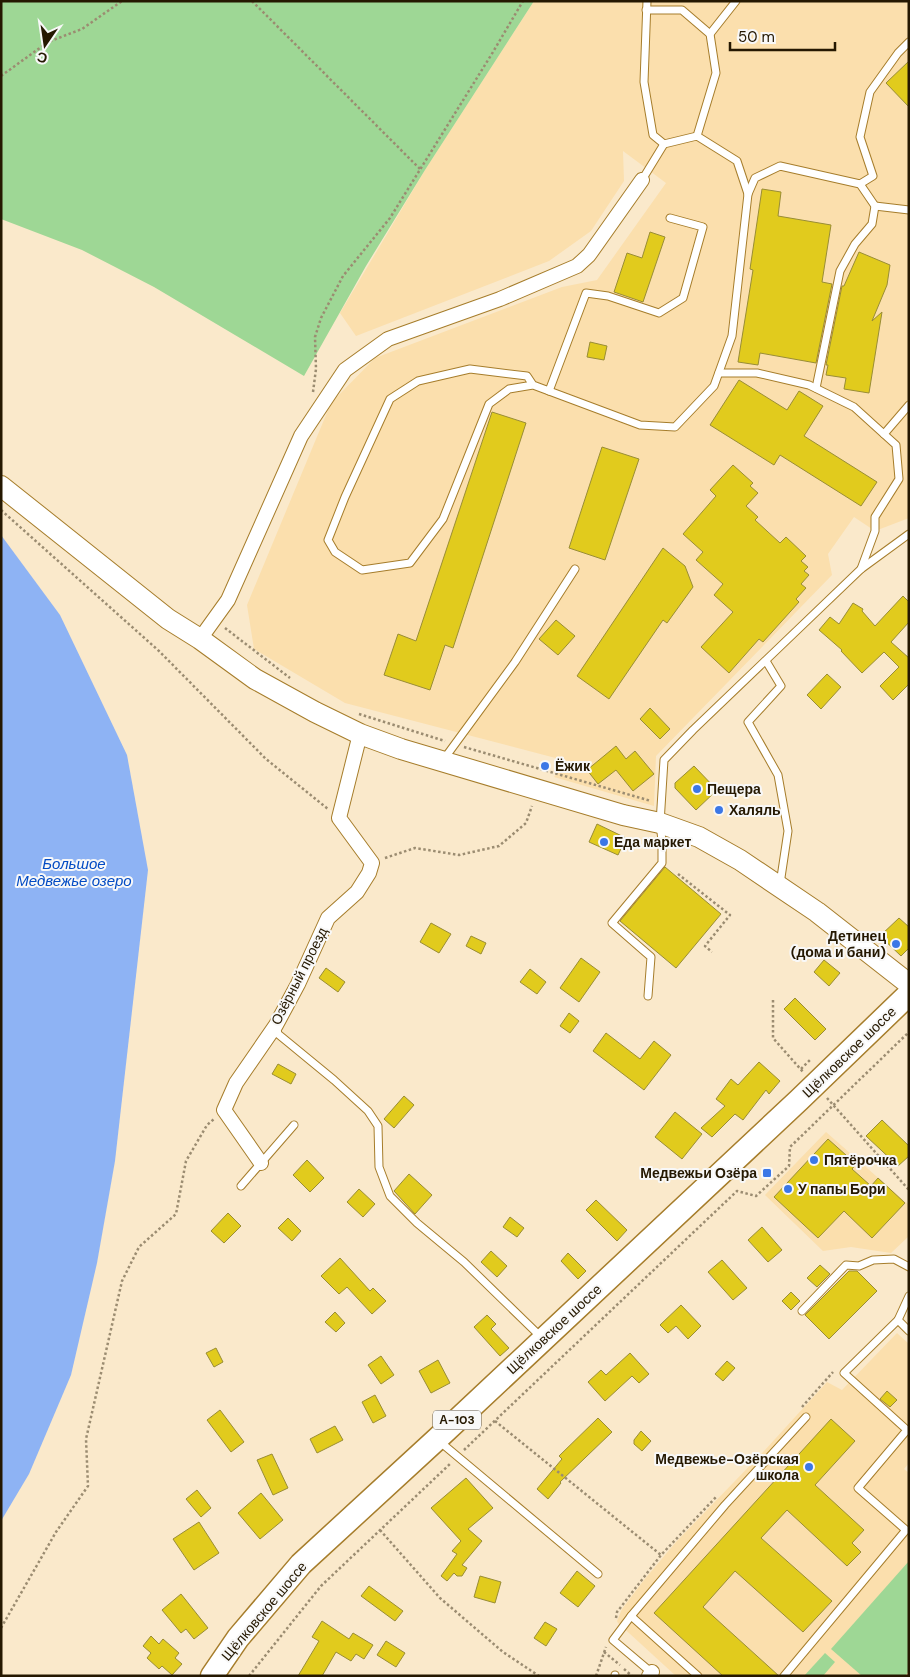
<svg xmlns="http://www.w3.org/2000/svg" width="910" height="1677" font-family="'DM Sans',sans-serif">
<style>
.built{fill:#fbdfad}
.green{fill:#9ed795}
.water{fill:#8eb3f4}
.building{fill:#e1cb1d;stroke:#998d35}
.lines{fill:none;stroke-linecap:round;stroke-linejoin:round}
.service-casing{stroke:#a67d2b;stroke-width:9}
.minor-casing{stroke:#a67d2b;stroke-width:16}
.secondary-casing{stroke:#a67d2b;stroke-width:22}
.primary-casing{stroke:#a67d2b;stroke-width:25}
.path{stroke:#9b8c71;stroke-width:2.5;stroke-dasharray:2.5 2.5;stroke-linecap:butt}
.service{stroke:#fff;stroke-width:7}
.minor{stroke:#fff;stroke-width:14}
.secondary{stroke:#fff;stroke-width:20}
.primary{stroke:#fff;stroke-width:22}
.poi-dot{fill:#3b77e6;stroke:#f8f8f8;stroke-width:2}
.labels{text-anchor:middle;stroke-width:4;stroke-linejoin:round;paint-order:stroke}
.shield{fill:#f8f8f8;stroke:#645b4b;stroke-width:1}
.shield-label{font-size:12px;font-weight:bold;fill:#251801}
.poi-label{font-size:14px;font-weight:bold;fill:#251801;stroke:#f8f8f8;text-anchor:start}
.street-label{font-size:14px;fill:#251801;stroke:#f8f8f8}
.water-label{font-size:15px;font-style:italic;fill:#024bc4;stroke:#f8f8f8}
</style>
<rect width="100%" height="100%" fill="#fae9cb"/>
<g class="built">
<path d="M534,1H909V518L875,531L854,517L828,554L832,575L656,756L654,806L554,777L567,761L345,703L254,649L247,605L331,403L375,358L562,287L597,280L666,183L623,151L624,181L591,231L549,261L356,336L340,313L425,170Z"/>
<path d="M826,1132L909,1205V1236L891,1253L851,1247L823,1251L765,1195Z"/>
<path d="M897,1333L909,1344V1463L904,1469L909,1473V1676H676L618,1623L617,1621L622,1609L644,1580L676,1542L765,1450L827,1382L842,1390Z"/>
</g>
<g class="green">
<path d="M1,1H534L425,170L366,266L304,376L154,287L82,250L1,219Z"/>
<path d="M909,1561V1671L905,1676H862L831,1649Z"/>
<path d="M825,1653L835,1662L823,1676H804Z"/>
</g>
<path class="water" d="M1,535L60,615L127,755L148,870L115,1161L97,1263L71,1375L29,1474L1,1521Z"/>
<g class="building">
<path d="M909,61V107L886,83Z"/>
<path d="M762,189L781,192L778,216L831,225L822,282L832,284L816,363L760,353L758,365L738,362L753,270L750,269Z"/>
<path d="M650,232L665,237L643,302L614,292L627,253L642,258Z"/>
<path d="M859,252L890,265L887,285L872,321L882,312L869,393L844,389L846,378L826,375L828,365H826L842,286H844Z"/>
<path d="M590,342L607,346L604,360L587,357Z"/>
<path d="M739,380L787,410L799,391L823,406L804,436L877,482L861,506L780,455L774,465L710,425Z"/>
<path d="M492,412L526,423L453,648L445,645L430,690L384,675L398,634L416,641Z"/>
<path d="M602,447L639,459L605,560L569,548Z"/>
<path d="M733,465L753,483L750,486L758,493L746,506L758,517L755,520L780,543L786,537L806,556L801,561L808,567L804,571L809,575L801,584L806,588L796,599L799,602L763,642L759,639L729,673L701,647L733,612L714,595L723,584L696,560L703,552L683,534L716,496L710,490Z"/>
<path d="M663,548L685,566L693,587L667,623L663,620L609,699L577,676Z"/>
<path d="M903,596L909,602V622L891,642L909,658V684L893,700L880,686L899,667L884,652L862,673L841,651L842,650L819,630L830,617L839,624L853,603L863,609L862,611L875,626Z"/>
<path d="M556,620L575,636L558,655L539,639Z"/>
<path d="M827,674L841,687L821,709L807,695Z"/>
<path d="M650,708L670,729L660,739L640,719Z"/>
<path d="M616,746L626,759L635,751L654,774L633,791L616,770L598,784L587,770Z"/>
<path d="M694,766L717,790L696,810L675,788V783Z"/>
<path d="M597,824L626,838L618,855L589,842Z"/>
<path d="M665,867L721,914L676,968L620,921Z"/>
<path d="M899,918L909,927V948L901,956L880,936Z"/>
<path d="M431,923L451,934L439,953L420,942Z"/>
<path d="M471,936L486,943L481,954L466,946Z"/>
<path d="M581,958L600,972L579,1002L560,988Z"/>
<path d="M824,960L840,973L829,986L814,972Z"/>
<path d="M326,968L345,982L338,992L319,978Z"/>
<path d="M530,969L546,982L537,994L520,982Z"/>
<path d="M795,998L826,1029L815,1040L784,1009Z"/>
<path d="M569,1013L579,1021L570,1033L560,1026Z"/>
<path d="M606,1033L640,1059L654,1041L671,1055L644,1090L593,1051Z"/>
<path d="M759,1062L780,1081L769,1094L766,1090L743,1120L735,1114L712,1137L701,1128L725,1106L716,1099L731,1079L738,1085Z"/>
<path d="M278,1064L296,1074L291,1084L272,1074Z"/>
<path d="M404,1096L414,1105L394,1128L384,1119Z"/>
<path d="M675,1112L702,1134L682,1159L655,1137Z"/>
<path d="M882,1120L909,1146V1156L898,1166L866,1136Z"/>
<path d="M828,1139L856,1164L852,1169L871,1186L878,1178L905,1203L872,1238L844,1211L818,1238L774,1197Z"/>
<path d="M307,1160L324,1178L310,1192L293,1175Z"/>
<path d="M409,1174L432,1195L415,1214L394,1191Z"/>
<path d="M359,1189L375,1204L363,1217L347,1202Z"/>
<path d="M596,1200L627,1230L617,1241L586,1210Z"/>
<path d="M228,1213L241,1226L224,1243L211,1231Z"/>
<path d="M510,1217L524,1228L517,1237L503,1227Z"/>
<path d="M288,1218L301,1231L292,1241L278,1228Z"/>
<path d="M762,1227L782,1250L768,1262L748,1240Z"/>
<path d="M491,1251L507,1266L497,1277L481,1262Z"/>
<path d="M568,1253L586,1271L578,1279L561,1261Z"/>
<path d="M340,1258L370,1291L373,1288L386,1301L372,1314L347,1287L339,1294L321,1276Z"/>
<path d="M722,1260L747,1288L733,1300L708,1272Z"/>
<path d="M820,1265L830,1274L817,1287L807,1278Z"/>
<path d="M849,1271H857L877,1291L829,1339L805,1315Z"/>
<path d="M791,1292L800,1301L791,1310L782,1301Z"/>
<path d="M681,1305L701,1326L688,1339L676,1326L668,1333L660,1325Z"/>
<path d="M335,1312L345,1323L336,1332L325,1322Z"/>
<path d="M487,1315L496,1324L491,1329L509,1348L500,1356L474,1327Z"/>
<path d="M216,1348L223,1362L214,1367L206,1353Z"/>
<path d="M630,1353L649,1374L639,1383L632,1376L605,1401L588,1382L601,1370L606,1375Z"/>
<path d="M381,1356L394,1375L381,1384L368,1365Z"/>
<path d="M438,1360L450,1383L431,1393L419,1371Z"/>
<path d="M727,1361L735,1368L723,1381L715,1374Z"/>
<path d="M887,1391L897,1400L890,1407L880,1399Z"/>
<path d="M375,1395L386,1416L373,1423L362,1402Z"/>
<path d="M220,1410L244,1442L231,1452L207,1420Z"/>
<path d="M598,1418L612,1432L560,1482L561,1483L548,1499L537,1489L562,1459L559,1456Z"/>
<path d="M831,1419L855,1441L815,1485L864,1530L852,1543L861,1552L847,1566L787,1510L761,1538L832,1601L803,1632L735,1571L703,1607L779,1676H723L654,1613Z"/>
<path d="M335,1426L343,1440L317,1453L310,1439Z"/>
<path d="M641,1431L651,1441L642,1451L634,1444V1440Z"/>
<path d="M272,1454L288,1488L273,1495L257,1460Z"/>
<path d="M466,1478L493,1508L468,1529L482,1541L462,1565L467,1568L462,1576H457L454,1573L447,1581L441,1576L457,1554L452,1551L461,1541L431,1508Z"/>
<path d="M197,1490L211,1508L201,1517L186,1499Z"/>
<path d="M261,1493L283,1520L260,1539L238,1513Z"/>
<path d="M199,1522L219,1553L194,1570L173,1539Z"/>
<path d="M577,1571L595,1586L578,1607L560,1593Z"/>
<path d="M480,1576L501,1582L495,1603L474,1597Z"/>
<path d="M369,1586L403,1611L395,1621L361,1596Z"/>
<path d="M181,1594L208,1628L194,1639L186,1629L181,1633L162,1610Z"/>
<path d="M322,1621L349,1639L353,1633L373,1645L364,1659L356,1654L351,1661L336,1652L322,1676H298L319,1641L312,1637Z"/>
<path d="M545,1622L557,1629L546,1646L534,1638Z"/>
<path d="M151,1636L159,1644L163,1639L179,1653L175,1658L182,1664L172,1675L162,1666L159,1669L147,1658L151,1653L143,1646Z"/>
<path d="M386,1641L405,1653L396,1667L377,1655Z"/>
</g>
<g class="lines">
<g class="service-casing">
<g id="service">
<path d="M647,1L644,82L653,135L664,144"/>
<path d="M646,10H682L710,34L716,73L697,136"/>
<path d="M710,34L736,1"/>
<path d="M860,184L873,176L860,137L870,92L898,53L909,42"/>
<path d="M748,194L755,178L780,166L860,184L875,206L872,224L855,244L840,271L816,388"/>
<path d="M875,206L909,210"/>
<path d="M719,373H757L809,385L854,407L896,445L899,479L875,517V531L861,569"/>
<path d="M533,385L527,376L470,369L418,381L390,399L345,497L328,540L335,552L362,570L410,563L443,519L489,404L509,389L533,385L640,425L675,427L714,386L732,336L748,194L737,161L697,136L664,144L642,180"/>
<path d="M549,391L586,293L608,296L659,313L683,298L703,227L670,218"/>
<path d="M884,434L909,405"/>
<path d="M766,661L781,686L748,722L778,775L788,831L780,884"/>
<path d="M444,759L515,662L575,569"/>
<path d="M648,996L651,957L612,923L662,863V841L660,823L664,760L693,730L861,569L909,534"/>
<path d="M276,1025L278,1034L334,1080L368,1111L378,1126L379,1167L390,1196L417,1223L464,1262L541,1337"/>
<path d="M241,1186L294,1125"/>
<path d="M909,1296L898,1320L909,1331"/>
<path d="M802,1311L846,1265L859,1266L873,1260L894,1259L909,1267"/>
<path d="M439,1441L598,1574"/>
<path d="M631,1616L613,1640L652,1673"/>
<path d="M615,1675V1676"/>
<path d="M698,1676L631,1616L725,1505L806,1417"/>
<path d="M784,1676L906,1530L858,1488L907,1430L844,1373L898,1320"/>
</g>
</g>
<g class="minor-casing">
<g id="minor">
<path d="M200,639L228,600L301,436L345,370L388,339L500,299L577,266L589,255L642,180"/>
<path d="M261,1163L224,1110L236,1083L276,1025L298,984L328,918L357,892L369,873L372,863L339,818L360,734"/>
<path d="M649,1676L652,1672"/>
</g>
</g>
<g class="secondary-casing">
<path id="secondary" d="M1,486L168,619L200,639L255,679L315,712L360,734L401,749L623,815L660,823L699,837L740,860L817,912L909,984"/>
</g>
<g class="primary-casing">
<path id="primary" d="M212,1676L238,1638L301,1564L437,1439L799,1100L909,994"/>
</g>
<g class="path">
<path d="M252,1L420,169"/>
<path d="M1,76L48,42L82,29L122,1"/>
<path d="M313,392L316,369L315,337L321,318L343,276L390,218L493,52L523,1"/>
<path d="M1,510L159,651L266,759L328,809"/>
<path d="M225,628L290,678"/>
<path d="M359,714L445,741"/>
<path d="M464,747L651,801"/>
<path d="M385,858L415,848L459,855L499,846L526,823L532,806"/>
<path d="M678,874L730,915L705,946L712,952"/>
<path d="M773,1000V1038L804,1073"/>
<path d="M801,1069L811,1059"/>
<path d="M827,1098L909,1190"/>
<path d="M802,1407L833,1372"/>
<path d="M495,1421L661,1555"/>
<path d="M464,1450L737,1191L756,1196L789,1166L790,1147L909,1032"/>
<path d="M380,1530L440,1598L503,1652L539,1676"/>
<path d="M616,1618L617,1612L661,1555L717,1496"/>
<path d="M1,1628L56,1532L88,1486L86,1439L122,1281L139,1247L176,1214L186,1161L207,1125L214,1119"/>
<path d="M604,1652L620,1665"/>
<path d="M624,1669L632,1676"/>
<path d="M249,1676L321,1586L451,1463"/>
<path d="M596,1676L606,1647"/>
</g>
<use href="#service" class="service"/>
<use href="#minor" class="minor"/>
<use href="#secondary" class="secondary"/>
<use href="#primary" class="primary"/>
</g>
<g class="poi-dot">
<circle cx="545" cy="766" r="5"/>
<circle cx="697" cy="789" r="5"/>
<circle cx="719" cy="810" r="5"/>
<circle cx="604" cy="842" r="5"/>
<circle cx="896" cy="944" r="5"/>
<circle cx="814" cy="1160" r="5"/>
<rect x="762" y="1168" width="10" height="10" rx="2.5"/>
<circle cx="788" cy="1189" r="5"/>
<circle cx="809" cy="1467" r="5"/>
</g>
<g class="labels">
<rect class="shield" x="433" y="1410.5" width="48" height="19" rx="4"/>
<g class="shield-label">
<text x="457" y="1424">А-103</text>
</g>
<g class="poi-label">
<text x="555" y="771">Ёжик</text>
<text x="707" y="794">Пещера</text>
<text x="729" y="815">Халяль</text>
<text x="614" y="847">Еда маркет</text>
<text x="886" y="941" text-anchor="end">Детинец<tspan x="886" dy="16">(дома и бани)</tspan></text>
<text x="824" y="1165">Пятёрочка</text>
<text x="757" y="1178" text-anchor="end">Медвежьи Озёра</text>
<text x="798" y="1194">У папы Бори</text>
<text x="799" y="1464" text-anchor="end">Медвежье-Озёрская<tspan x="799" dy="16">школа</tspan></text>
</g>
<g class="street-label">
<text transform="translate(299 976) rotate(-63)" y="5">Озёрный проезд</text>
<text transform="translate(849 1052) rotate(-44)" y="5">Щёлковское шоссе</text>
<text transform="translate(554 1329) rotate(-43)" y="5">Щёлковское шоссе</text>
<text transform="translate(264 1611) rotate(-50)" y="5">Щёлковское шоссе</text>
</g>
<g class="water-label">
<text x="74" y="869">Большое<tspan x="74" dy="17">Медвежье озеро</tspan></text>
</g>
</g>
<rect width="910" height="1677" fill="none" stroke="#251801" stroke-width="5"/>
<g transform="translate(45 45) rotate(193)" stroke="#f8f8f8" stroke-width="4" paint-order="stroke">
<path d="M0-4L9 19L0 12L-9 19Z" fill="#251801"/>
<text y="-8" font-size="14" font-weight="bold" text-anchor="middle" fill="#251801">С</text>
</g>
<path d="M730 42v8h105v-8" fill="none" stroke="#251801" stroke-width="2.5"/>
<text x="738" y="42" font-size="15" fill="#251801" stroke="#f8f8f8" stroke-width="4" paint-order="stroke">50 m</text>
</svg>
